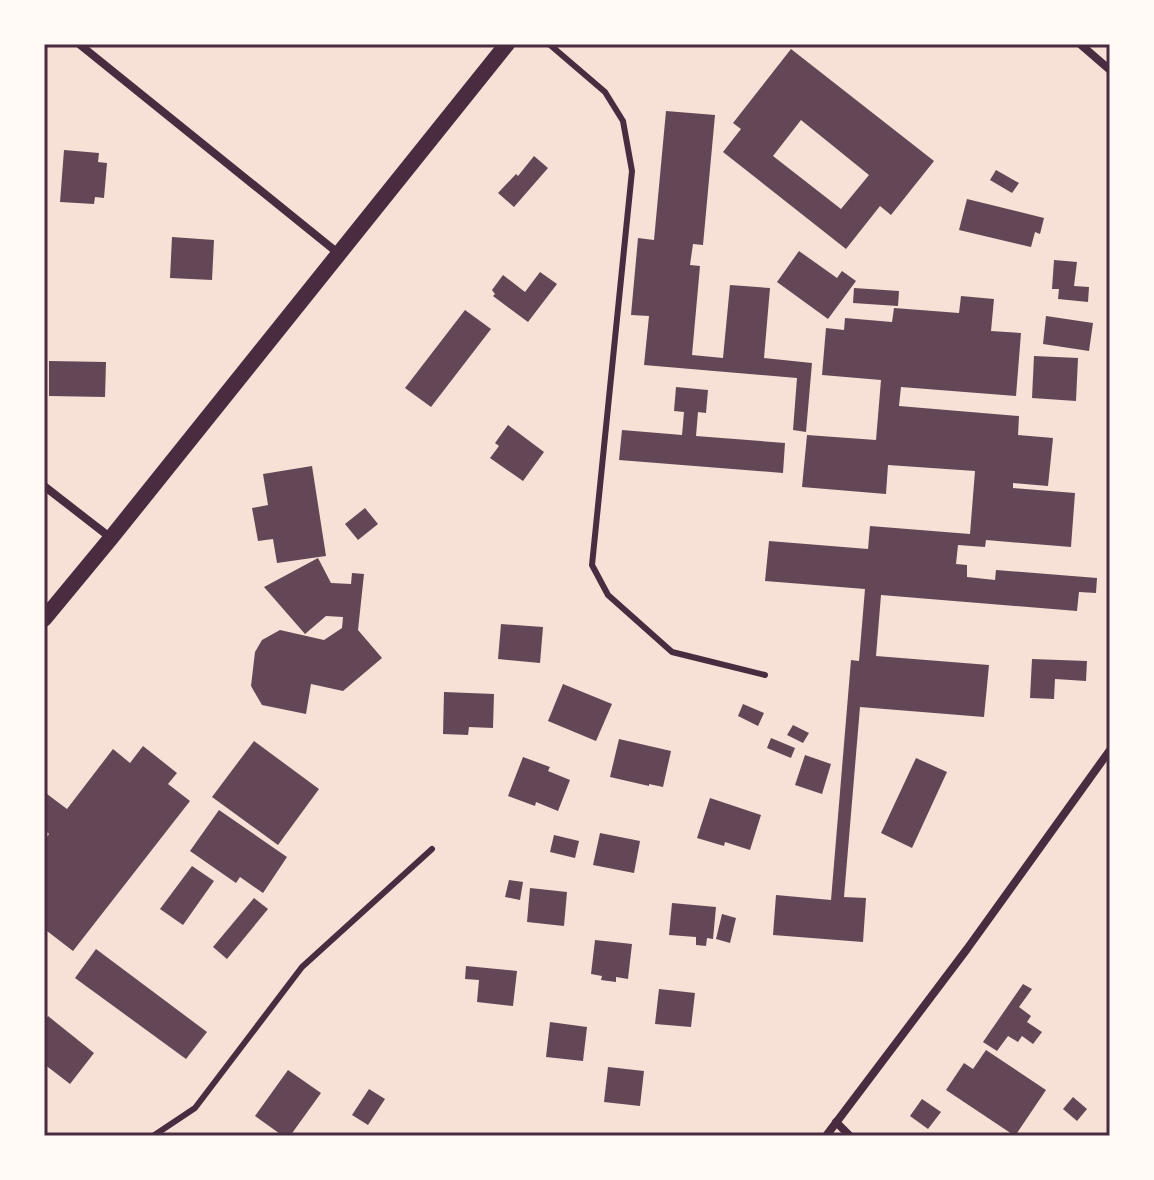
<svg xmlns="http://www.w3.org/2000/svg" width="1154" height="1180" font-family="'PT Sans',sans-serif">
<style>
.building{fill:#644757;fill-rule:evenodd}
.lines{fill:none;stroke-linecap:round;stroke-linejoin:round}
.service{stroke:#4a2c40;stroke-width:6}
.minor{stroke:#4a2c40;stroke-width:8}
.secondary{stroke:#4a2c40;stroke-width:16}
.neatline{fill:none;stroke:#4a2c40;stroke-width:3}
</style>
<rect width="100%" height="100%" fill="#f7e1d7"/>
<g class="building">
<path d="M791,49L934,161L891,215L880,206L846,249L723,152L741,129L733,123ZM801,120L869,175L841,209L773,156Z"/>
<path d="M666,111L715,115L703,245L693,244L690,265L700,266L692,355L723,358L730,285L770,288L764,358L812,363L806,432L793,430L797,378L644,365L649,316L631,315L638,238L654,240Z"/>
<path d="M64,150L99,153L98,162L107,163L104,198L95,197L94,204L60,202Z"/>
<path d="M534,156L548,168L514,207L498,193L516,174L518,176Z"/>
<path d="M996,170L1019,183L1012,193L990,180Z"/>
<path d="M967,199L1044,218L1040,234L1035,232L1031,247L959,230Z"/>
<path d="M172,237L214,240L212,280L170,278Z"/>
<path d="M799,251L837,278L842,271L856,281L828,319L777,282Z"/>
<path d="M1054,260L1077,262L1074,286L1089,287L1088,302L1058,299L1059,289H1052Z"/>
<path d="M540,272L557,284L528,322L493,296L495,294L492,290L503,275L525,292Z"/>
<path d="M854,288L899,291L898,306L853,303Z"/>
<path d="M961,296L994,299L991,331L1021,333L1016,396L901,387L899,406L1019,416L1018,435L1053,438L1048,486L1013,483V488L1075,493L1071,547L986,540L985,547L958,545L956,564L967,565V577L995,580L996,570L1097,578L1096,593L1079,592L1077,611L881,595L876,656L989,665L984,717L860,707L844,897L866,898L863,942L773,935L776,895L831,900L851,660L859,661L865,589L765,581L769,541L868,549L870,526L970,534L975,471L888,465L886,494L802,487L807,435L876,440L881,380L822,375L826,328L844,330L845,318L892,322L894,308L959,313Z"/>
<path d="M465,310L491,329L431,407L405,388Z"/>
<path d="M1046,316L1093,323L1089,351L1043,344Z"/>
<path d="M1034,356L1078,358L1076,401L1032,398Z"/>
<path d="M49,361L106,362L105,397L49,396Z"/>
<path d="M676,387L708,390L706,413L698,412L696,436L785,443L783,473L619,460L622,430L682,435L684,412L674,411Z"/>
<path d="M508,425L544,452L523,481L490,458L499,446L495,443Z"/>
<path d="M312,466L326,556L277,563L273,539L258,541L252,508L268,505L263,474Z"/>
<path d="M365,508L378,524L358,540L345,524Z"/>
<path d="M318,558L331,583L351,584L352,573L364,574L358,630L382,658L343,691L311,684L306,714L262,705L251,686L255,652L262,640L280,630L324,640L342,628L343,617L326,616L305,634L264,587Z"/>
<path d="M501,624L543,627L540,663L498,659Z"/>
<path d="M1032,659L1087,661L1086,681L1055,679L1054,699L1030,698Z"/>
<path d="M563,684L612,704L596,741L548,721Z"/>
<path d="M444,692L494,694L493,728L469,727L468,735L443,734Z"/>
<path d="M743,704L764,713L758,726L738,716Z"/>
<path d="M793,725L809,733L803,743L787,735Z"/>
<path d="M771,738L795,748L791,758L767,748Z"/>
<path d="M619,739L671,751L663,787L649,784V786L610,777Z"/>
<path d="M254,741L319,789L278,845L212,797Z"/>
<path d="M143,746L177,773L168,784L190,801L73,951L47,931L44,934V841L49,834L44,829V798L47,794L67,809L113,749L130,763Z"/>
<path d="M805,755L831,764L822,794L795,785Z"/>
<path d="M523,757L550,767L548,771L570,780L558,811L536,802L535,806L508,796Z"/>
<path d="M916,758L947,772L912,848L881,833Z"/>
<path d="M710,798L761,815L750,850L725,842L724,846L697,838Z"/>
<path d="M219,810L287,857L263,893L240,877L236,883L190,851Z"/>
<path d="M600,833L640,841L634,873L593,865Z"/>
<path d="M554,835L579,841L575,858L550,852Z"/>
<path d="M192,866L214,881L183,925L160,909Z"/>
<path d="M509,880L523,882L520,900L505,897Z"/>
<path d="M530,888L567,892L564,926L527,922Z"/>
<path d="M254,898L268,909L227,959L213,947Z"/>
<path d="M672,903L716,907L713,939L707,938L706,946L696,945V937L669,935Z"/>
<path d="M722,914L736,918L730,943L716,939Z"/>
<path d="M595,940L632,944L628,979L616,977V982L601,980L602,976L591,974Z"/>
<path d="M96,949L207,1032L186,1059L75,978Z"/>
<path d="M466,966L517,971L513,1006L477,1002L479,980L465,979Z"/>
<path d="M1023,984L1032,989L1019,1007L1031,1016L1027,1022L1042,1032L1033,1044L1022,1036L1018,1042L1008,1036L997,1051L983,1042Z"/>
<path d="M659,989L695,993L691,1027L655,1024Z"/>
<path d="M48,1016L94,1053L70,1084L44,1064V1022Z"/>
<path d="M550,1022L587,1027L583,1061L546,1057Z"/>
<path d="M986,1050L1046,1090L1015,1136L946,1090L964,1063L973,1069Z"/>
<path d="M608,1067L644,1071L640,1106L604,1102Z"/>
<path d="M288,1070L321,1093L290,1136H283L255,1116Z"/>
<path d="M369,1089L385,1099L368,1125L352,1115Z"/>
<path d="M1073,1097L1087,1109L1077,1121L1063,1109Z"/>
<path d="M922,1099L941,1112L928,1129L910,1116Z"/>
</g>
<g class="lines">
<g class="service">
<path d="M549,44L605,92L623,121L632,171L592,565L608,595L672,652L765,675"/>
<path d="M44,1135L45,1136"/>
<path d="M153,1136L195,1108L302,967L432,849"/>
</g>
<g class="minor">
<path d="M79,44L338,253"/>
<path d="M1080,44L1110,70"/>
<path d="M44,486L111,538"/>
<path d="M836,1122L850,1136"/>
<path d="M826,1136L967,949L1110,750"/>
</g>
<path class="secondary" d="M44,619L111,538L507,44"/>
</g>
<rect width="1154" height="1180" fill="none" stroke="#fffaf5" stroke-width="92"/>
<rect x="46" y="46" width="1062" height="1088" class="neatline"/>
</svg>
